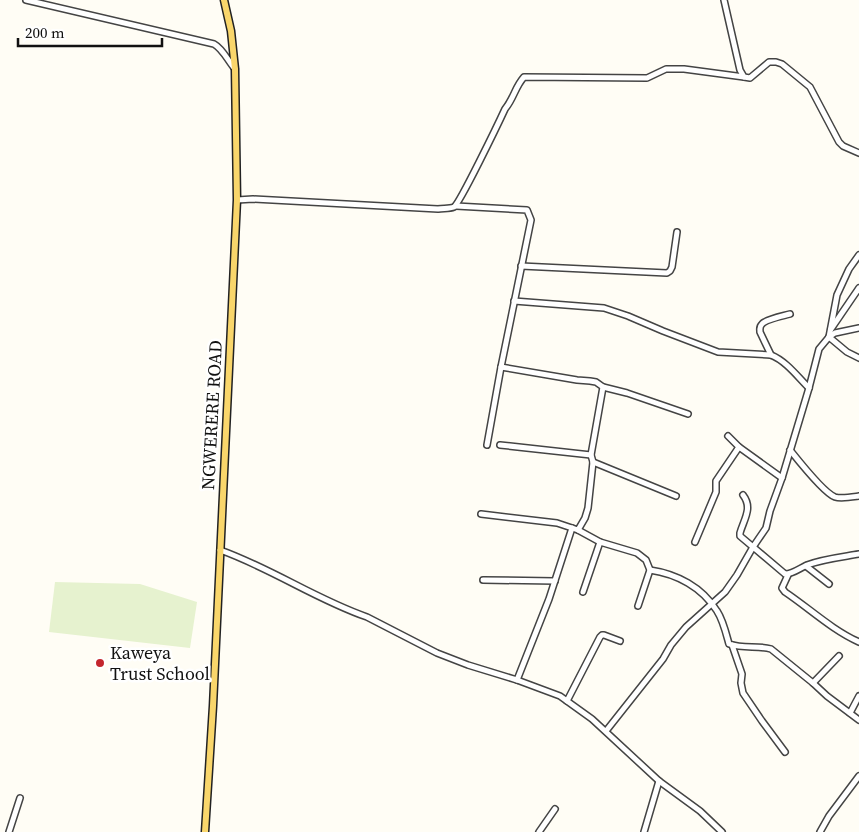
<svg xmlns="http://www.w3.org/2000/svg" width="859" height="832" font-family="'Source Serif 4',serif">
<style>
.pitch{fill:#e6f2cf}
.lines{fill:none;stroke-linecap:round;stroke-linejoin:round}
.minor-casing{stroke:#444;stroke-width:8}
.major-casing{stroke:#222;stroke-width:9}
.minor{stroke:#fff;stroke-width:5}
.major{stroke:#f9d66b;stroke-width:6}
.poi-dot{fill:#c4262e;stroke:#fff;stroke-width:2}
.labels{text-anchor:middle;stroke-width:5;stroke-linejoin:round;paint-order:stroke}
.street-label{font-size:18px;fill:#111;stroke:#fff}
.poi-label{font-size:18px;fill:#111;stroke:#fff;text-anchor:start}
</style>
<rect width="100%" height="100%" fill="#fffdf5"/>
<path class="pitch" d="M55,582L140,584L197,602L190,648L49,632Z"/>
<g class="lines">
<g class="minor-casing">
<g id="minor">
<path d="M26,0L214,44C223,49 228,61 235,69"/>
<path d="M724,0L740,70L744,77L750,78L769,62H776L782,64L810,87L839,142L843,146L859,153"/>
<path d="M237,200L253,199L438,209C443,208 449,209 454,207C460,203 499,122 505,109C514,98 515,87 524,77L647,78L666,69H684L744,77"/>
<path d="M456,206L527,210L531,220L501,367L487,445"/>
<path d="M521,266L667,273L670,271L672,267L677,232"/>
<path d="M514,301L604,308L628,316L663,331L718,352L771,355C786,361 797,376 809,388"/>
<path d="M831,329L859,288"/>
<path d="M829,337L837,295L849,269L859,255"/>
<path d="M829,337L835,333L859,328"/>
<path d="M771,355L760,332C760,328 759,327 762,324C766,319 783,316 790,314"/>
<path d="M501,367L577,380L590,381L596,382L603,387L591,455L593,462L588,508L585,518L578,530"/>
<path d="M603,387L627,393L688,414"/>
<path d="M728,436L739,447L782,478"/>
<path d="M500,445L591,455"/>
<path d="M790,450C798,460 824,493 835,497C841,499 852,497 859,496"/>
<path d="M593,462L676,496"/>
<path d="M743,495C753,508 744,519 740,533V536L785,574C793,574 800,568 807,565C823,559 842,557 859,554"/>
<path d="M481,514L557,523L578,530L600,542L637,553L646,560L650,570L638,606"/>
<path d="M695,542L716,492V481L739,447"/>
<path d="M220,550C271,568 317,600 367,617L437,653L468,665L517,680L560,696L592,719L659,781L700,811L722,832"/>
<path d="M806,566L829,584"/>
<path d="M650,570C677,574 702,587 717,611C723,620 726,633 729,644C744,649 758,645 771,649L813,683L839,656"/>
<path d="M788,575L782,588L785,592C809,608 832,630 859,642"/>
<path d="M483,580L555,581"/>
<path d="M583,592L600,542"/>
<path d="M732,645L742,674L741,683L743,693L762,721L785,752"/>
<path d="M517,680L549,599L572,528"/>
<path d="M813,683L827,696L859,720"/>
<path d="M567,701L600,637L602,635H604L620,641"/>
<path d="M850,713L859,696"/>
<path d="M606,731L663,659L671,645L686,627L725,592L737,575L753,547L766,528L770,511L782,478L809,388L819,349L829,337L847,352L859,358"/>
<path d="M9,832L20,798"/>
<path d="M539,832L555,809"/>
<path d="M644,832L659,781"/>
<path d="M820,832L829,816L859,776"/>
</g>
</g>
<g class="major-casing">
<path id="major" d="M205,832L213,706L237,200L235,69L231,31L224,0"/>
</g>
<use href="#minor" class="minor"/>
<use href="#major" class="major"/>
</g>
<circle class="poi-dot" cx="100" cy="663" r="5"/>
<g class="labels">
<g class="street-label">
<text transform="translate(212 415) rotate(-87)" y="6">NGWERERE ROAD</text>
</g>
<g class="poi-label">
<text x="110" y="659">Kaweya<tspan x="110" dy="21">Trust School</tspan></text>
</g>
</g>
<path d="M18 38v8h144v-8" fill="none" stroke="#111111" stroke-width="2.5"/>
<text x="25" y="38" font-size="15" fill="#111111" stroke="#ffffff" stroke-width="4" paint-order="stroke">200 m</text>
</svg>
